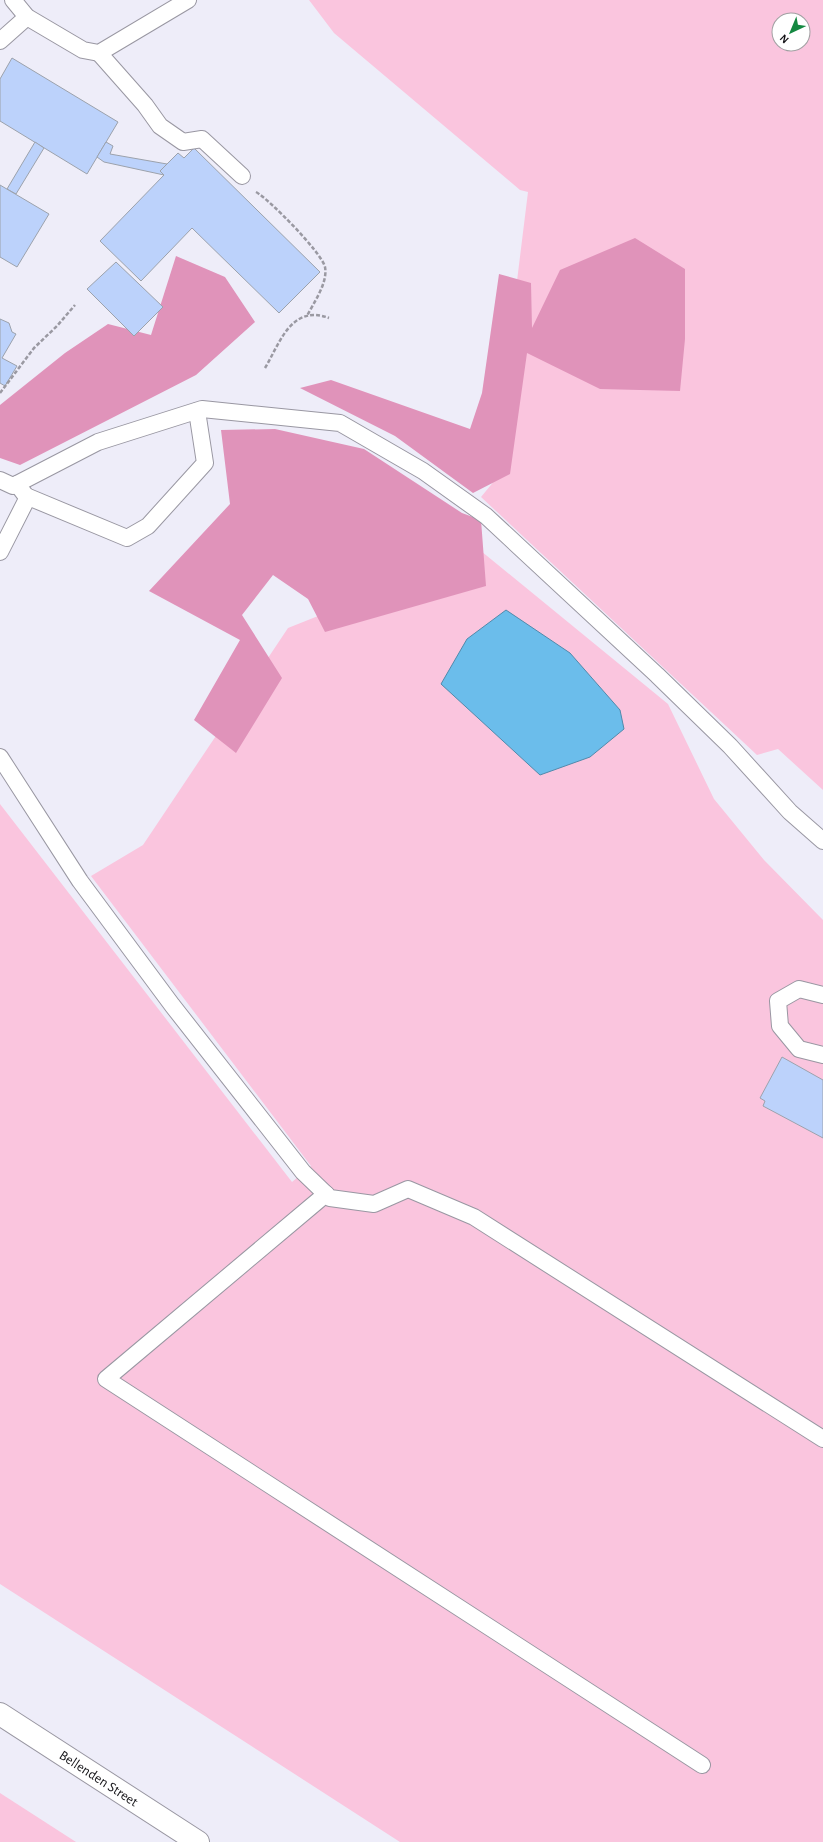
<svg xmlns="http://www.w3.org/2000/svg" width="823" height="1842" font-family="'Alegreya Sans',sans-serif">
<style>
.green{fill:#fac5de;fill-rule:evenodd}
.forest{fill:#e093ba}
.water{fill:#6bbdeb;stroke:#518aab}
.building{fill:#bcd2fb;stroke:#9ca2ac}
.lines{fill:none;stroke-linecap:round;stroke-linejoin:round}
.lane-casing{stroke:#9997a2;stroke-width:18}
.street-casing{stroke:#9997a2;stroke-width:24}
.path{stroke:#9a99a2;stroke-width:2.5;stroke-dasharray:4 2;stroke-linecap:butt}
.lane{stroke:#fff;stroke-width:16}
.street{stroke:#fff;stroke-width:22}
.labels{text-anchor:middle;stroke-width:4;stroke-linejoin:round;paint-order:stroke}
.street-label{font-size:14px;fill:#131216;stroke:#fff}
</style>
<rect width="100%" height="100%" fill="#eeedf9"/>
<g class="green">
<path d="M309,0H823V790L778,749L757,755L481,497L495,480L506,370L528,192L520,190L334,33ZM779,20H803V44H779Z"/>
<path d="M481,551L668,704L714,799L764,860L823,920V1842H400L0,1584V804L292,1182L311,1166L91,876L143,845L288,628Z"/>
<path d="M0,1793L76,1842H0Z"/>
</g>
<g class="forest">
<path d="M635,238L685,269V339L680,391L600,389L527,353L510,474L473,493L395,436L300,388L331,380L470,429L482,393L499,274L531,283L532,328L560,270Z"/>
<path d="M176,256L225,277L255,322L196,375L20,465L0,458V405L65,353L108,324L151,335Z"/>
<path d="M275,429L364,449L462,513L481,520L486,586L325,632L308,599L273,575L242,615L282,678L236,753L194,720L240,640L149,591L230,504L221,430Z"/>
</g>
<path class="water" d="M506,610L570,653L620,710L624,729L590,757L540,775L441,684L467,639Z"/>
<g class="building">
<path d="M12,58L118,122L87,174L0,121V79Z"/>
<path d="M35,142L44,148L16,194L7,189Z"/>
<path d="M106,142L113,146L110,154L167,164L160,171L164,175L104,162L97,157Z"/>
<path d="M194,148L320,272L279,313L192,228L141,281L100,241L164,175L160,171L178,153L184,158Z"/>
<path d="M0,185L49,214L17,267L0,257Z"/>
<path d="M116,262L163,307L134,336L87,289Z"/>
<path d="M0,319L9,323L12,332L16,334L2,358L17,366L5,386L0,383Z"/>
<path d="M782,1057L823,1080V1138L763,1106L765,1101L760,1098Z"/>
</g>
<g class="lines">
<g class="lane-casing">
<g id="lane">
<path d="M13,0L27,17L83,50L99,53L188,0"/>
<path d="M0,41L27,17"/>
<path d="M99,53L145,105L160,126L183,142L202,139L242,176"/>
<path d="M0,480L13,486L98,442L202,409L340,423L423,471L486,516L657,675L730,746L790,812L823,841"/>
<path d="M17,484L26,496L127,538L148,526L205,463L197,411"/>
<path d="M0,552L28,497"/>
<path d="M0,757L80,881L172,1005L303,1172L330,1198L374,1204L408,1189L474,1217L823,1439"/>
<path d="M823,995L799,989L778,1001L780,1026L799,1049L823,1055"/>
<path d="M326,1194L106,1379L702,1765"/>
</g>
</g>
<g class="street-casing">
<path id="street" d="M0,1714L198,1842"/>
</g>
<g class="path">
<path d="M256,192C269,199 322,253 325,267C328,283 314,302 307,316"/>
<path d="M265,368C280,343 291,304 329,318"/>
<path d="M0,393L34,348L57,326L75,305"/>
</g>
<use href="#lane" class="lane"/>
<use href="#street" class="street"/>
</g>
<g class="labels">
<g class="street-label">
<text transform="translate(99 1778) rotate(33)" y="5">Bellenden Street</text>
</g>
</g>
<g transform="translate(791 32) rotate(224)"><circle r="19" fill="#ffffff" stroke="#a1a0a2"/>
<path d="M0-3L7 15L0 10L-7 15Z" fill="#148841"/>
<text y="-6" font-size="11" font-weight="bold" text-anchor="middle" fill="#131216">N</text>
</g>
</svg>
